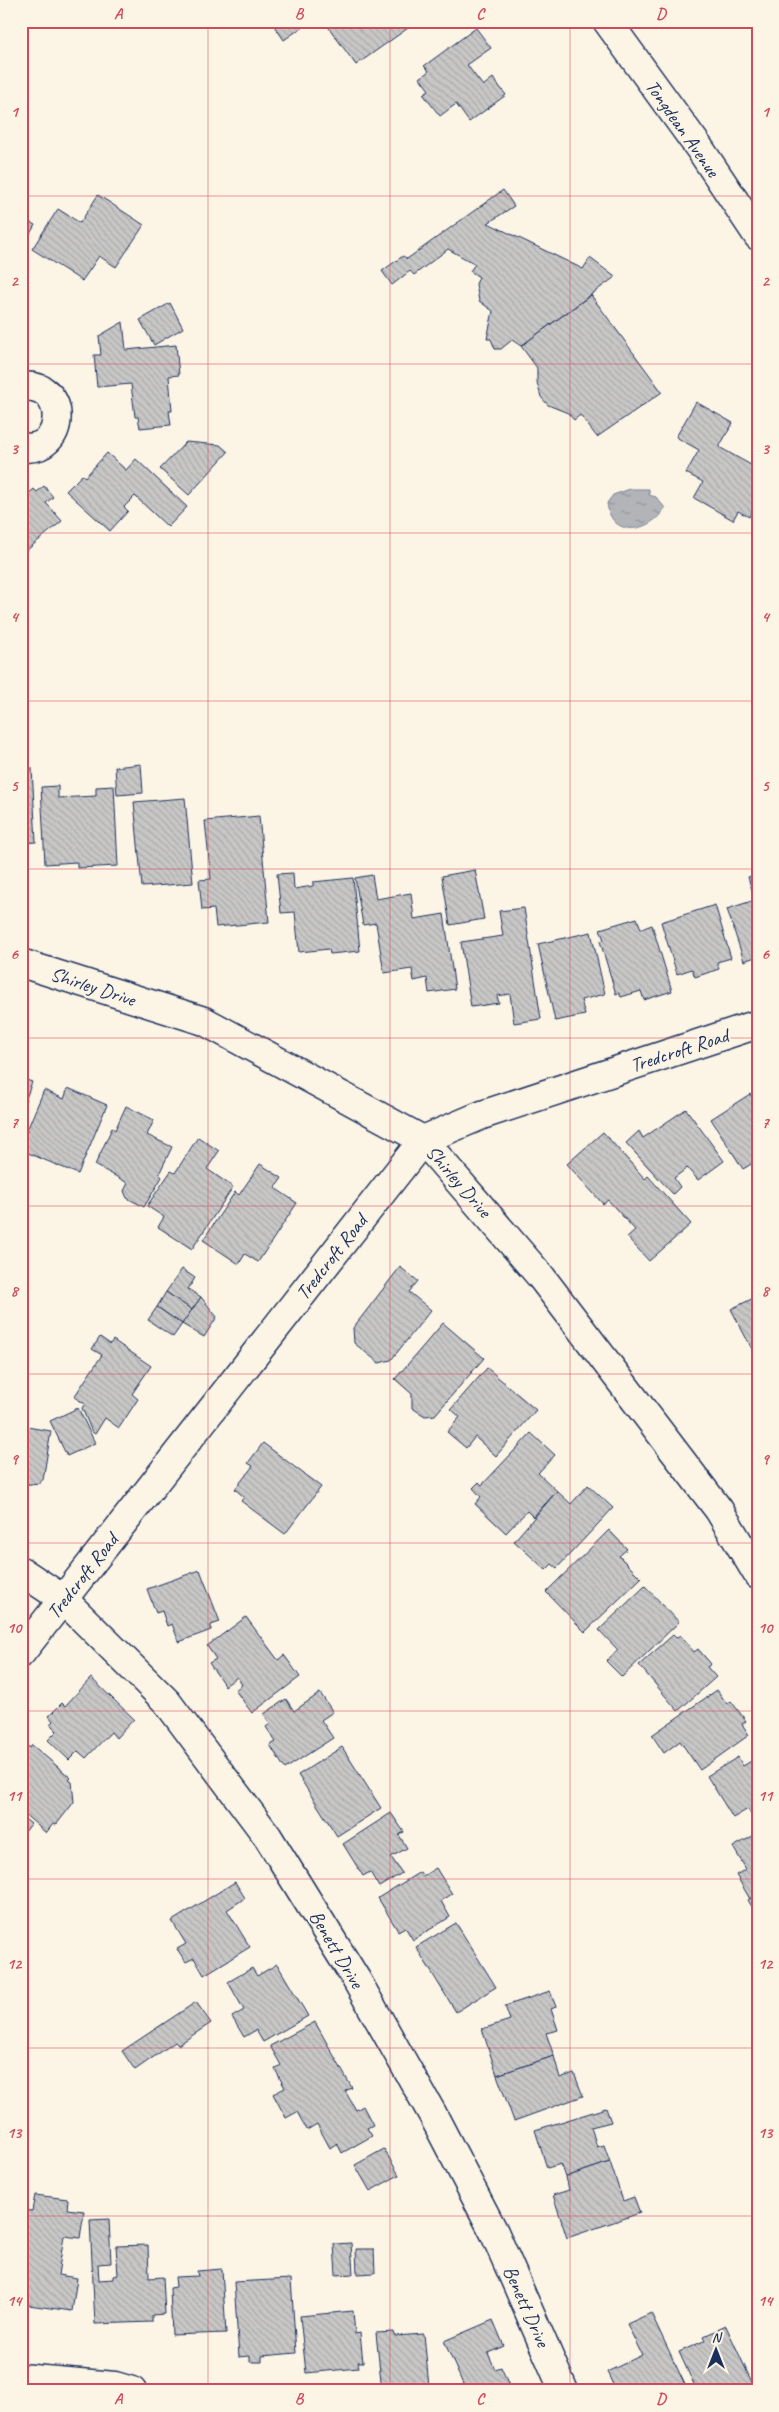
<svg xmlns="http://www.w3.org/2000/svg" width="779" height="2412" font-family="Caveat,sans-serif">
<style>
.water{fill:url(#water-ripples);stroke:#767f94}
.building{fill:url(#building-back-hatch);stroke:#1b2f5e}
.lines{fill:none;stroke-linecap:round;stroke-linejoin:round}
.minor-casing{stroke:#1b2f5e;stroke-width:31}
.minor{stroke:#fcf5e5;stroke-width:28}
.grid{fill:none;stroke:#d1495b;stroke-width:1;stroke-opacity:0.55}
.labels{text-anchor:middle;stroke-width:4;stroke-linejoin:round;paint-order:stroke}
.street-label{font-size:20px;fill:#1b2f5e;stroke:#fcf5e5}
.neatline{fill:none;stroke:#d1495b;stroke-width:2}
.grid-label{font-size:16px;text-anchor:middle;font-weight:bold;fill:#d1495b}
</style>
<defs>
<pattern id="water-ripples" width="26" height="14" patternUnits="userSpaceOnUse" patternTransform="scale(1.25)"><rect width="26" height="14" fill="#b2b4b8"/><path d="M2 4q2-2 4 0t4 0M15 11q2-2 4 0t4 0" fill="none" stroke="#909399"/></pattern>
<pattern id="building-back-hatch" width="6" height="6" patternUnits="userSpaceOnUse" patternTransform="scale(1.25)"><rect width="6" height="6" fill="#c8c7c6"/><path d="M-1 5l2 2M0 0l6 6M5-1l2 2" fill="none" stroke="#ababac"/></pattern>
</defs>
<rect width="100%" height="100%" fill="#fcf5e5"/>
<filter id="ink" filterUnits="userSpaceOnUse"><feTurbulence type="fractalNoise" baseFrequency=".02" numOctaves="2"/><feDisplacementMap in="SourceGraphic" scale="10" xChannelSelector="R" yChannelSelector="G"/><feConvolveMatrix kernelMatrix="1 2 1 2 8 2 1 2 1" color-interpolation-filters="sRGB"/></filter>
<g filter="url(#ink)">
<path class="water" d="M630,489H649V495L656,497L665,508C651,532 611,540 607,503L613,495Z"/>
<g class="building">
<path d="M271,21H311L284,40Z"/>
<path d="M324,21H418L356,65Z"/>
<path d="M476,28L491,48L467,65L483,86L493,78L506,95L469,122L456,104L440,116L423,94L429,90L420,78L429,71L424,66Z"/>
<path d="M503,190L514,206L488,223L583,269L590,258L615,277L521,346L512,340L501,349H495L491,339H487L493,311L479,301L476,284L479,277L470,271L475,264L448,249L414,275L410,271L392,285L382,271L403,256L407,259Z"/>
<path d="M98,195L144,225L116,267L99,256L82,281L32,249L58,209L80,223Z"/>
<path d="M21,213L26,216L24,219L35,225L27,239L21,236Z"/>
<path d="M591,295L662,392L597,437L580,415L574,420L568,413L548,405L541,397L537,382V368L521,346Z"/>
<path d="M170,303L183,328L154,345L140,320Z"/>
<path d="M123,322L126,350L176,345L179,375L169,376L172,411H169L171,425L140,428L138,417H135L131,384L97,387L94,355H101L99,336Z"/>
<path d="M696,402L733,423L719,447L758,469V511L753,509L749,517L738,511L733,520L694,498L703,482L686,473L699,450L676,437Z"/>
<path d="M186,442L220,445L228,452L189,495L160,469Z"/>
<path d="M107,453L126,470L136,459L187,507L168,527L135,496L124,507L128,511L110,531L66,491L82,475L85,477Z"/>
<path d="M44,486L53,497L46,503L62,521L21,555V500L34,489L37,492Z"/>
<path d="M141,764L143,793L117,795L115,767Z"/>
<path d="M32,768L36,842L21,843V769Z"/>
<path d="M58,786V798L96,796V787L114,786L118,866L77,868V862L45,864L41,787Z"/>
<path d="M185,798L193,883L142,887L134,802Z"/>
<path d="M259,816L269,922L216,927L214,909L202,910L199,880L211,879L205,821Z"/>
<path d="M475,870L484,919L450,925L442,876Z"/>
<path d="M293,873L294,889L313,886V882L353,878L360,951L330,954L329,949L299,952L295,912L281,913L277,874Z"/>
<path d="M758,874V956L744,961L727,909L755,900L748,877Z"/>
<path d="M372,875L376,899L411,893L414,919L444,914L455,989L429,993L427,978L414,981L412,969L384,973L376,923L363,925L355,878Z"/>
<path d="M715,905L731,958L717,962L719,969L695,977L692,969L677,974L661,922Z"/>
<path d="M524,908L541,1019L514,1023L510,994L497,996L499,1003L471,1007L461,942L503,936L499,911Z"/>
<path d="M637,918L641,929L652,925L672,991L644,1000L641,991L621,997L619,993L616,994L600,941L604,940L600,929Z"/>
<path d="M591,932L605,994L581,1000L585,1015L555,1021L538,944Z"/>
<path d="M21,1078L32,1082L21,1112Z"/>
<path d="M68,1088L107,1105L78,1174L21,1150V1144L44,1090L64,1099Z"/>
<path d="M750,1094L758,1106V1160L743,1169L711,1119Z"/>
<path d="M126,1106L154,1120L147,1135L172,1147L159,1174L162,1177L144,1207L127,1198L124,1191L128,1183L95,1165L112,1128L115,1130Z"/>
<path d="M686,1109L724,1161L698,1180L687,1168L674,1178L680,1187L673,1194L626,1143L639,1131L643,1138Z"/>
<path d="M603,1132L645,1179L648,1176L691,1224L649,1261L627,1237L635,1230L608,1200L603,1204L567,1164Z"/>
<path d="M198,1137L219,1151L207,1169L233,1187L192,1249L158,1227L164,1217L147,1206L171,1171L175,1173Z"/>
<path d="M260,1164L282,1178L275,1188L297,1203L258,1262L245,1254L239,1264L203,1240L235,1192L239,1195Z"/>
<path d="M400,1267L418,1281L409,1292L431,1310L391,1360L379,1363L354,1343L353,1328Z"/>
<path d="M182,1269L195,1278L188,1289L201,1297L192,1310L166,1292Z"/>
<path d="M166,1292L192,1310L182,1324L157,1307Z"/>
<path d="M758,1296V1351L754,1353L731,1309Z"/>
<path d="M201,1297L217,1317L204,1337L182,1324Z"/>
<path d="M157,1307L182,1324L173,1337L148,1320Z"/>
<path d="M443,1323L484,1358L435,1415L425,1416L412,1408V1394L395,1379Z"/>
<path d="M100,1337L110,1344L113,1340L151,1366L132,1394L138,1399L119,1428L105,1418L95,1434L92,1432L82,1408L85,1404L74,1397L102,1355L92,1349Z"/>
<path d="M758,1356V1372L752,1359Z"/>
<path d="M487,1368L536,1410L496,1456L475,1437L466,1448L447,1432L460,1417L451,1409Z"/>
<path d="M78,1408L95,1443L67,1456L50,1421Z"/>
<path d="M21,1426L51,1431L43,1480H40V1483L21,1485Z"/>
<path d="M531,1433L555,1455L538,1473L557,1491L533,1517L527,1511L506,1533L475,1504L481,1497L473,1488L479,1482L482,1485Z"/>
<path d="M263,1443L321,1487L285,1534L241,1501L244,1497L235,1489L253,1466L248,1463Z"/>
<path d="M588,1485L613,1508L557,1568L552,1564L546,1570L514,1541L557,1491L571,1504Z"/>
<path d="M609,1530L627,1549L619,1556L641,1578L585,1632L546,1592Z"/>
<path d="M200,1570L220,1622L211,1625V1630L179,1642L172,1624L167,1626L162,1611L156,1613L147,1589Z"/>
<path d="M645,1586L679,1622L622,1677L606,1661L618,1650L599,1630Z"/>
<path d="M246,1617L278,1660L284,1655L300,1677L252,1713L235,1690L242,1685L237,1677L225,1686L209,1663L216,1659L207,1646Z"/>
<path d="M673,1635L676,1638L680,1635L694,1652L698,1649L711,1664L707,1667L716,1677L678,1711L639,1665Z"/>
<path d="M91,1678L134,1719L116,1738L111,1732L86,1758L78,1751L69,1760L48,1740L57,1731L50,1724L53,1721L49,1716L62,1703L65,1706Z"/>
<path d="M717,1690L727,1704L731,1701L746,1721L742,1724L749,1735L700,1770L680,1741L664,1753L652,1735Z"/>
<path d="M320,1693L333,1712L321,1720L333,1738L285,1769L270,1745L276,1742L266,1727L270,1724L264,1714L286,1699L294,1711Z"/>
<path d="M32,1745L71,1778L69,1780L72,1782L74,1802L56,1825L53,1824L46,1833L21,1811V1793L24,1789L21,1787V1753L28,1746L30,1748Z"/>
<path d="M342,1747L381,1808L337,1836L298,1775Z"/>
<path d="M738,1757L743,1766L758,1757V1818L754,1820L748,1809L733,1818L707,1776Z"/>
<path d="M391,1813L404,1832L399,1835L407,1848L391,1857L402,1873L379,1887L370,1872L363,1876L343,1844Z"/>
<path d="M21,1816L31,1824L21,1837Z"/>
<path d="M758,1833V1894L750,1899L736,1875L746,1869L733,1847Z"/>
<path d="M436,1868L452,1894L441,1901L450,1917L413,1940L405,1927L398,1931L378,1898L420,1872L423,1876Z"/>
<path d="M235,1882L245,1898L227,1910L250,1947L204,1975L194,1958L186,1962L177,1949L186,1944L172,1921Z"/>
<path d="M758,1894V1914L757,1915L748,1900Z"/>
<path d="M456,1923L496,1987L456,2012L416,1947Z"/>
<path d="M277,1964L308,2016L263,2042L256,2030L244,2037L232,2017L244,2010L228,1982L252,1968L257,1976Z"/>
<path d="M550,1991L556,2007L551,2009L558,2030L546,2033L554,2056L497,2075L482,2029L510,2020L505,2006Z"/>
<path d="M196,2002L211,2023L178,2045L175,2042L135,2070L122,2051Z"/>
<path d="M315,2022L352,2088L345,2091L356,2110L363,2106L373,2125L367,2128L372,2136L342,2153L337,2143L330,2148L317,2124L307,2130L297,2112L286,2118L273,2094L285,2088L275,2069L281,2065L270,2046Z"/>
<path d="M554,2056L560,2078L574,2073L583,2096L514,2121L497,2075Z"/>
<path d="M606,2108L611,2122L591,2127L597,2147L604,2145L610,2162L566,2177L561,2164L547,2168L535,2130Z"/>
<path d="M384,2149L399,2175L370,2191L355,2165Z"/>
<path d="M610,2162L623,2201L634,2197L640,2213L567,2238L553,2195L569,2190L566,2177Z"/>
<path d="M35,2195L68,2199L67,2209L84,2211L80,2238L64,2236L58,2275L77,2278L72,2311L21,2304L24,2277L21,2276V2210L32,2211Z"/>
<path d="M109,2219L111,2263L98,2264L99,2280L113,2279V2276L118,2275L116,2246L148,2245L149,2278L163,2277L165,2314L152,2315V2322L95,2324L90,2220Z"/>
<path d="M351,2243L353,2274L336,2275L334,2244Z"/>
<path d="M356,2249H374L375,2273L357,2274Z"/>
<path d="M222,2269L226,2333L172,2335L170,2288L176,2287L175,2277L198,2276L197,2271Z"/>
<path d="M291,2279L296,2353L262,2356V2362H250V2356L239,2357L234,2282Z"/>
<path d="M353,2311L355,2334L360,2333L363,2362H358L359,2368L306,2373L300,2316Z"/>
<path d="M651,2313L688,2391H616L607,2372L642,2355L627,2324Z"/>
<path d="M493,2320L504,2346L488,2353L495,2369L501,2367L511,2390L466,2391L444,2341Z"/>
<path d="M726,2326L755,2389L697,2391L679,2352L706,2340L704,2336Z"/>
<path d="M394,2332L395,2336L424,2334L429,2387L408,2389V2391H382L376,2333Z"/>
</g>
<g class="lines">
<g class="minor-casing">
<g id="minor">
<path d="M607,21L700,149L758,236"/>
<path d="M21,387C70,380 67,456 21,447"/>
<path d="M21,963L204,1021L423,1140L542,1278L719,1510L758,1575"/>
<path d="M21,1571L63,1599L167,1702L268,1837L356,1979L433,2115L494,2232L564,2391"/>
<path d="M21,1653L423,1140L482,1115L758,1024"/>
<path d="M21,2378L115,2386L132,2391"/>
</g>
</g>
<use href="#minor" class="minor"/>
</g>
</g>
<path class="grid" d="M208,21V2391M390,21V2391M570,21V2391M21,196H758M21,364H758M21,533H758M21,701H758M21,869H758M21,1038H758M21,1206H758M21,1374H758M21,1543H758M21,1711H758M21,1879H758M21,2048H758M21,2216H758"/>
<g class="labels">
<g class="street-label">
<text transform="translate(683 128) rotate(55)" y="7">Tongdean Avenue</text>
<text transform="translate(93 986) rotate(18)" y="7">Shirley Drive</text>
<text transform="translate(679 1050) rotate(-18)" y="7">Tredcroft Road</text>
<text transform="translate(459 1181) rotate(49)" y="7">Shirley Drive</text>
<text transform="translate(331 1257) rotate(-52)" y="7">Tredcroft Road</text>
<text transform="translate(82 1576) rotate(-52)" y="7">Tredcroft Road</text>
<text transform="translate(337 1949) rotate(59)" y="7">Benett Drive</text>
<text transform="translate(527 2306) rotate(66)" y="7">Benett Drive</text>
</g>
</g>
<rect width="779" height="2412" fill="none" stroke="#fcf5e5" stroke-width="55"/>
<g transform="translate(716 2350)" stroke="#fcf5e5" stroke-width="4" paint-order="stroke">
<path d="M0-4L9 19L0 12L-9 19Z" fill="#1b2f5e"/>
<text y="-8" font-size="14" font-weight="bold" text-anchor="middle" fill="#1b2f5e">N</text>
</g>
<rect x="28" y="28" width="724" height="2356" class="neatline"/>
<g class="grid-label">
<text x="118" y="19">A</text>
<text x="299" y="19">B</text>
<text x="480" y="19">C</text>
<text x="661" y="19">D</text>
<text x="14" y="117">1</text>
<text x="765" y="117">1</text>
<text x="14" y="286">2</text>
<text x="765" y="286">2</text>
<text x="14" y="454">3</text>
<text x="765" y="454">3</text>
<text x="14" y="622">4</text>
<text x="765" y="622">4</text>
<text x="14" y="791">5</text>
<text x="765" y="791">5</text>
<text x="14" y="959">6</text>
<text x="765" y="959">6</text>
<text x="14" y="1128">7</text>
<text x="765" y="1128">7</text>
<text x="14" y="1296">8</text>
<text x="765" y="1296">8</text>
<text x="14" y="1464">9</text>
<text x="765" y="1464">9</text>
<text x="14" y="1633">10</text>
<text x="765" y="1633">10</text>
<text x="14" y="1801">11</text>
<text x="765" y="1801">11</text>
<text x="14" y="1969">12</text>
<text x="765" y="1969">12</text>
<text x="14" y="2138">13</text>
<text x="765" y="2138">13</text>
<text x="14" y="2306">14</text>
<text x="765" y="2306">14</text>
<text x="118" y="2404">A</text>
<text x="299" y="2404">B</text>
<text x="480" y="2404">C</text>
<text x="661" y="2404">D</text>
</g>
</svg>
